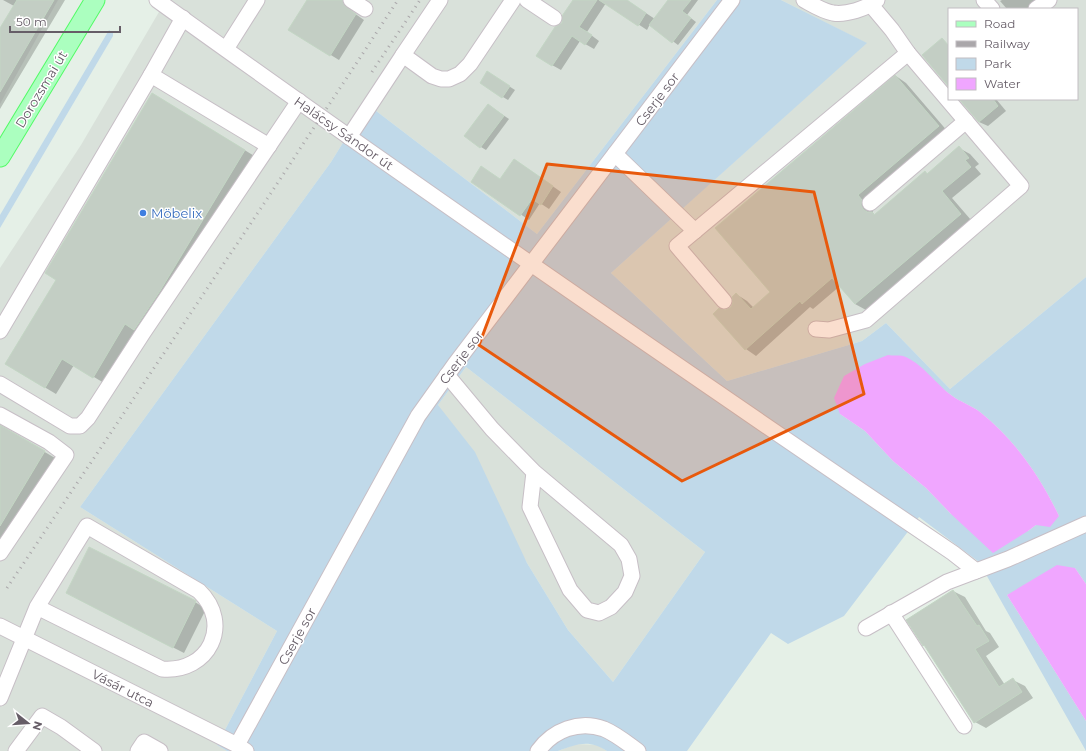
<svg xmlns="http://www.w3.org/2000/svg" width="1086" height="751" font-family="Montserrat,sans-serif">
<style>
.industrial{fill:#d9e1da;fill-rule:evenodd}
.green{fill:#c0d9e9;fill-rule:evenodd}
.water{fill:#f0a6ff}
.shadow{fill:#0003}
.building{fill:#c3cec4;stroke:#c3d6c4}
.lines{fill:none;stroke-linecap:round;stroke-linejoin:round}
.minor-casing{stroke:#c7bfc6;stroke-width:17}
.major-casing{stroke:#53fb67;stroke-width:21}
.minor{stroke:#fff;stroke-width:15}
.major{stroke:#abffbf;stroke-width:19}
.rail{stroke:#aaa7aa;stroke-width:3;stroke-dasharray:1 5;stroke-linecap:butt}
.marked{fill:#e8590c;fill-opacity:0.2;stroke:#e8590c;stroke-width:3;stroke-linejoin:round}
.shop-dot{fill:#3f7fe0;stroke:#fff;stroke-width:1.5}
.labels{text-anchor:middle;stroke-width:3;stroke-linejoin:round;paint-order:stroke}
.street-label{font-size:13px;fill:#665d67;stroke:#fff}
.shop-label{font-size:13px;fill:#366cbe;stroke:#fff;text-anchor:start}
</style>
<rect width="100%" height="100%" fill="#e5f0e7"/>
<g class="industrial">
<path d="M0,0H58L0,104Z"/>
<path d="M166,0H717L537,234L367,104L331,162L80,507L277,631L217,745L227,751H0V268L81,145Z"/>
<path d="M781,0H1086V277L950,389L886,323L862,341L727,381L611,273L866,43ZM949,9H1077V99H949Z"/>
<path d="M466,367L705,552L613,682L568,630L527,563L438,405Z"/>
<path d="M576,744L598,745L607,751H558Z"/>
</g>
<g class="green">
<path d="M717,0H781L867,43L611,273L727,381L862,341L886,323L950,389L1086,277V584L1075,568L1007,595L1086,721V751L979,562L919,517L844,616L788,644L771,633L687,751H607C589,739 577,744 558,751H227L217,745L277,631L80,507L331,162L367,104L537,234ZM914,363C926,373 938,386 951,395C960,402 971,405 980,412C1015,440 1040,476 1059,516L1036,525L1028,531L951,514L926,488L893,461L865,431L840,414ZM466,367L705,552L613,682L568,630L527,563L475,452L438,405Z"/>
<path d="M109,30L113,33V36L0,228V215Z"/>
</g>
<g class="water">
<path d="M888,355C893,356 899,355 903,356C921,362 936,384 951,395C960,402 971,405 980,412C1015,440 1040,476 1059,516L1050,527L1036,525L1028,531L993,553L951,514L926,488L893,461L865,431L840,414L834,398L844,376L865,364Z"/>
<path d="M1057,565L1075,568L1086,584V721L1007,595Z"/>
</g>
<g class="shadow">
<path d="M3,0H65L0,109V29L14,6Z"/>
<path d="M308,0H341L350,6L351,10L354,13L364,20L339,60L290,30Z"/>
<path d="M574,0H626L655,19L670,0H698L687,15L696,22L678,45L650,24L647,30L606,3L587,32L599,41L594,49L580,41L561,70L552,65L563,23Z"/>
<path d="M1002,0H1047L1037,9H1007L1000,1Z"/>
<path d="M493,76L515,90L508,100L503,97Z"/>
<path d="M896,76L906,83L949,133L872,207L873,213L875,215L925,172L928,174L959,148L970,154L979,164L975,167L981,174L952,198L971,220L866,310L855,304L840,286L813,309L810,307L756,356L746,349L725,311L731,308L736,294L747,301L754,308L771,292Z"/>
<path d="M960,99H996L1006,111L988,126L979,122Z"/>
<path d="M164,101L256,157L104,383L74,365L56,394L6,364Z"/>
<path d="M488,105L509,119L486,150L481,147Z"/>
<path d="M515,160L561,192L549,209L540,203L529,220L472,181L501,180Z"/>
<path d="M0,426L55,458L0,551Z"/>
<path d="M953,591L965,597L986,631L990,633L999,647L986,656L1005,685L1013,680L1025,686L1033,698L986,728L975,722L926,646L924,645Z"/>
<path d="M78,599L195,602L206,609L184,653Z"/>
</g>
<g class="building">
<path d="M17,0H54L0,92V28Z"/>
<path d="M307,0H342L346,7L356,14L330,56L288,30Z"/>
<path d="M573,0H597L579,27L592,35L585,45L572,36L552,66L536,56L555,27L562,23V16Z"/>
<path d="M599,0H627L646,13L638,26Z"/>
<path d="M668,0H691L682,11L691,18L672,43L649,25Z"/>
<path d="M942,38L949,46V87L922,55Z"/>
<path d="M487,71L510,86L502,98L480,83Z"/>
<path d="M895,75L939,126L858,195L862,200L861,205L863,209L867,212H872L874,215L925,171L927,174L959,146L969,158L965,160L971,167L942,191L961,214L855,304L832,278L802,304L800,301L745,350L713,314L719,308L725,310L730,308L733,304L732,297L736,293L751,309L770,292L715,228Z"/>
<path d="M152,93L245,150L160,291L134,330L125,324L93,378L62,359L45,388L5,364L56,280L45,273Z"/>
<path d="M959,99H993L998,106L979,122Z"/>
<path d="M488,104L504,116L480,148L464,136Z"/>
<path d="M514,159L553,186L541,205L532,199L520,216L471,182L481,166L500,179Z"/>
<path d="M0,425L45,451L0,526Z"/>
<path d="M89,547L196,601L173,648L66,593Z"/>
<path d="M953,590L977,626L979,625L989,641L975,649L999,687L1013,678L1022,692L974,723L924,645L923,646L906,620Z"/>
</g>
<g class="lines">
<g class="minor-casing">
<g id="minor">
<path d="M157,0C419,189 686,372 953,553L976,571"/>
<path d="M351,0L365,9"/>
<path d="M440,0L403,55L432,76L441,79H449L460,74L470,64L513,0"/>
<path d="M527,0L554,18"/>
<path d="M804,0C813,5 822,11 833,13C846,15 866,9 877,0"/>
<path d="M984,0L992,9"/>
<path d="M1036,9L1049,0"/>
<path d="M226,49L257,0"/>
<path d="M151,75L269,146"/>
<path d="M349,137L403,55"/>
<path d="M615,154L695,231"/>
<path d="M870,203L966,121"/>
<path d="M724,301L677,246L908,53"/>
<path d="M816,329L829,330L866,320L1021,186L908,53L892,30L871,5"/>
<path d="M0,331L151,75L183,18"/>
<path d="M447,375L492,429L534,472L621,545L629,559L632,576L625,592L611,607L599,613L587,610L570,590L530,507L534,472"/>
<path d="M0,384L70,426H80L88,418L143,333L299,101"/>
<path d="M0,415L49,442L66,455L0,553"/>
<path d="M891,613L964,726"/>
<path d="M0,626L237,745L246,751"/>
<path d="M866,628L947,582L1008,559L1086,524"/>
<path d="M0,698L37,607L87,526L199,591C233,624 209,673 162,669L37,607"/>
<path d="M237,745L418,416L455,364L732,0"/>
<path d="M16,751L42,716L61,727L94,751"/>
<path d="M138,751L144,742L160,751"/>
<path d="M538,751C553,730 579,720 604,729C616,734 627,743 638,751"/>
</g>
</g>
<g class="major-casing">
<path id="major" d="M0,157L95,0"/>
</g>
<use href="#minor" class="minor"/>
<use href="#major" class="major"/>
<g class="rail">
<path d="M372,72L420,0"/>
<path d="M7,588L265,202L398,0"/>
</g>
</g>
<path class="marked" d="M547,164L814,192L864,394L682,481L479,345Z"/>
<circle class="shop-dot" cx="143" cy="213" r="4"/>
<g class="labels">
<g class="street-label">
<text transform="translate(41 89) rotate(-59)" y="5">Dorozsmai út</text>
<text transform="translate(657 99) rotate(-53)" y="5">Cserje sor</text>
<text transform="translate(344 133) rotate(35)" y="5">Halácsy Sándor út</text>
<text transform="translate(461 357) rotate(-53)" y="5">Cserje sor</text>
<text transform="translate(297 636) rotate(-61)" y="5">Cserje sor</text>
<text transform="translate(123 688) rotate(27)" y="5">Vásár utca</text>
</g>
<g class="shop-label">
<text x="151" y="218">Möbelix</text>
</g>
</g>
<rect x="948" y="8" width="130" height="92" fill="#ffffff" stroke="#c2bec2"/>
<rect x="956" y="21" width="20" height="6" fill="#abffbf" stroke="#c2bec2"/>
<text x="984" y="28" font-size="12" fill="#665d67">Road</text>
<rect x="956" y="41" width="20" height="6" fill="#aaa7aa" stroke="#c2bec2"/>
<text x="984" y="48" font-size="12" fill="#665d67">Railway</text>
<rect x="956" y="58" width="20" height="12" fill="#c0d9e9" stroke="#c2bec2"/>
<text x="984" y="68" font-size="12" fill="#665d67">Park</text>
<rect x="956" y="78" width="20" height="12" fill="#f0a6ff" stroke="#c2bec2"/>
<text x="984" y="88" font-size="12" fill="#665d67">Water</text>
<g transform="translate(28 723) rotate(107)" stroke="#ffffff" stroke-width="3" paint-order="stroke">
<path d="M0-3L7 15L0 10L-7 15Z" fill="#665d67"/>
<text y="-6" font-size="11" font-weight="bold" text-anchor="middle" fill="#665d67">N</text>
</g>
<path d="M10 26v6h110v-6" fill="none" stroke="#665d67" stroke-width="2"/>
<text x="16" y="26" font-size="12" fill="#665d67" stroke="#ffffff" stroke-width="3" paint-order="stroke">50 m</text>
</svg>
